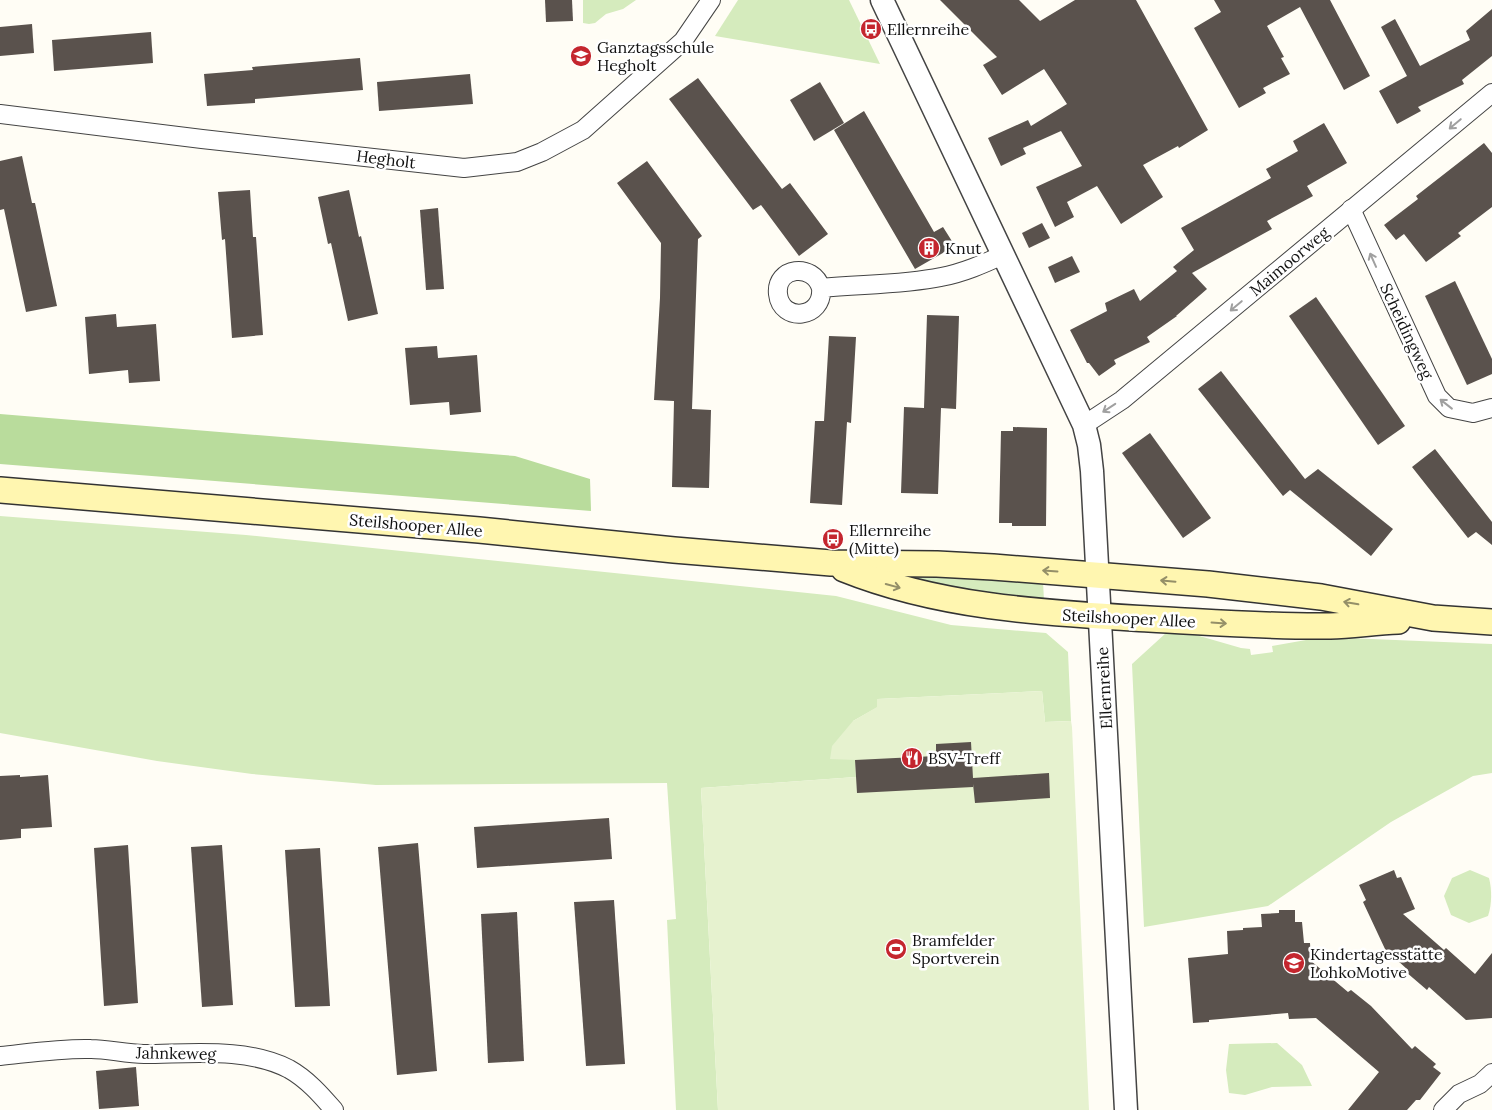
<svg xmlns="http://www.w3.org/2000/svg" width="1492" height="1110" font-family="Lora,serif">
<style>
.green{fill:#d5ebbd}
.forest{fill:#b9dc9c}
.pitch{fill:#e6f2cf}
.building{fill:#5a524d}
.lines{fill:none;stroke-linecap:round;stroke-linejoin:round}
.minor-casing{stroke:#444;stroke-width:20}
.tertiary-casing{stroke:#444;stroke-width:25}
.secondary-casing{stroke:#333;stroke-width:28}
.minor{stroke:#fff;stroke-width:18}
.tertiary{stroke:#fff;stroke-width:22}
.secondary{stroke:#fff6b0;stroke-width:25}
.oneway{stroke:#a0a0a0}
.oneway2{stroke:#948f68}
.labels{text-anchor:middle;stroke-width:5;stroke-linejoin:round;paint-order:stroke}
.poi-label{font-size:16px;fill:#111;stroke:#fff;text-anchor:start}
.street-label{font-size:16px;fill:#111;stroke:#fff}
</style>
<rect width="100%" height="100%" fill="#fffdf5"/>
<g class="green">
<path d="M583,0H636L623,9L606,14L595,23L589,24L583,23Z"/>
<path d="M738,0H849L880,64L715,36Z"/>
<path d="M0,516L246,535L836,596L951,625L1046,633L1068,652L1071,721L1045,722L1042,691L878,699V707L853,721L856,777L701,788L718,1110H676L667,920L676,919L667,783L376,785L252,774L157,761L0,733Z"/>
<path d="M904,574L1043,581L1044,601L964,590L906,577Z"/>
<path d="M1166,633L1196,635L1241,648L1250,649L1251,655L1273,652L1272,646L1323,637L1492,644V773L1473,776L1391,822L1268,906L1144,927L1132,664Z"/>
<path d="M1470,870L1489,878C1492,890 1492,904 1488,916L1469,923L1451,915L1444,896L1452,878Z"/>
<path d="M1277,1043L1302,1065L1312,1086L1272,1087L1245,1095L1229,1093L1226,1070L1229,1044Z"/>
</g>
<path class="forest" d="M0,414L515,456L590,479L591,511L0,464Z"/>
<path class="pitch" d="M1042,691L1045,722L1071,721L1072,727L1089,1110H718L701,788L856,777L855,760L830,759L832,746L853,721L877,707V699Z"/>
<g class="building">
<path d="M545,0H572L573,21L546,22Z"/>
<path d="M940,0H1019L1040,21L1075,0H1136L1208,130L1179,148L1178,146L1143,165L1163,197L1121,224L1097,186L1067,202L1074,217L1055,227L1036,187L1082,166L1061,131L1023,148L1026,154L1001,166L988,138L1028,120L1031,126L1067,104L1044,69L1002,95L983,65L997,57Z"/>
<path d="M1214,0H1330L1370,76L1344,90L1300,7L1267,26L1284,57L1281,58L1290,74L1263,88L1266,93L1239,108L1194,28L1221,12Z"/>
<path d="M1492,9V56L1462,80L1464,84L1418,107L1421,111L1397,124L1379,91L1407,76L1381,27L1395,19L1420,66L1470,40L1466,31Z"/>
<path d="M32,24L34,53L0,56V27Z"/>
<path d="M151,32L153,63L54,71L52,40Z"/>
<path d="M360,58L363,90L255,99V103L207,106L204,74L253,70L252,67Z"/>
<path d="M470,74L473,104L379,111L377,82Z"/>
<path d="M698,78L782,189L790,183L828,234L799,256L761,205L753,210L669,99Z"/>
<path d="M820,82L844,123L814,141L790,100Z"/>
<path d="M864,111L934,232L943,227L955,246L915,269L834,130Z"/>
<path d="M1324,123L1347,163L1307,186L1313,196L1267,221L1272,229L1192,273L1207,289L1176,316H1177L1147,337L1150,342L1114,360L1116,364L1099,376L1089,363H1087L1070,330L1107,311L1105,303L1134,289L1140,301L1177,271L1173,267L1194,250L1181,228L1271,178L1266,169L1298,151L1293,141Z"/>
<path d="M1484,143L1492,153V207L1458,233L1461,236L1426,262L1404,234L1396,240L1384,225L1418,199L1416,196Z"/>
<path d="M22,156L32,203H35L57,306L26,312L4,209L0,210V161Z"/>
<path d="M647,161L702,236L698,239L692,409L711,410L709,488L672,487L674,401L654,400L660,298L661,243L617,183Z"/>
<path d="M250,190L253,237H256L263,335L232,338L225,239L222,240L218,192Z"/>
<path d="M349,190L359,237L361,236L378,314L348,321L331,243L328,244L318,197Z"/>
<path d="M438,208L444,289L426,290L420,210Z"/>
<path d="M1042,223L1050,238L1029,248L1022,233Z"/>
<path d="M1072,256L1080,272L1055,283L1048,267Z"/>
<path d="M1455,281L1492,359V374L1467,385L1425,296Z"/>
<path d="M1316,297L1405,426L1378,445L1289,316Z"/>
<path d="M116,314L117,327L156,324L160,381L129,383L128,370L89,374L85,317Z"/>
<path d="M927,315L959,316L956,409L941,408L938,494L901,493L904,407L924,408Z"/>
<path d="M829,336L856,337L851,423L847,422L842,505L810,503L815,421H824Z"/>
<path d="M437,346L438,358L477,355L481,412L450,415L449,402L410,405L405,348Z"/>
<path d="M1221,371L1305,479L1318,469L1393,529L1371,556L1290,490L1283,496L1198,389Z"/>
<path d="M1013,427L1047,428L1046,526H1012V523H999L1001,431H1013Z"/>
<path d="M1150,433L1211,518L1183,538L1122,453Z"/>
<path d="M1435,449L1492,522V545L1476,532L1468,538L1412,467Z"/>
<path d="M971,742L973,778L1049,773L1050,798L975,803L973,784V787L857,793L855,760L936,756V744Z"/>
<path d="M20,775V777L48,775L52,827L21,829V838L0,840V776Z"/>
<path d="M609,818L612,859L477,868L474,827Z"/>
<path d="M418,843L437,1071L397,1075L378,847Z"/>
<path d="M128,845L138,1003L104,1006L94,848Z"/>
<path d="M222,845L233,1005L202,1007L191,847Z"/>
<path d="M320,848L330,1006L295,1007L285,850Z"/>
<path d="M1394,870L1397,878L1401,877L1415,909L1403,914L1444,950L1446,948L1475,974L1492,953V1018L1466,1020L1429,987L1427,990L1406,972L1408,970L1385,949L1363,902L1366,900L1359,885Z"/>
<path d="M614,900L625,1064L586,1066L574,902Z"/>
<path d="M1279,910H1295V922H1302L1304,943H1310L1311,961L1348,992L1351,990L1371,1006L1412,1049L1415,1046L1436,1064L1433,1067L1441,1073L1420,1100H1416L1407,1110H1348L1379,1072L1316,1018L1289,1019L1288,1013L1209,1020V1022L1193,1023L1188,958L1228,954L1227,931L1243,930V928L1262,927L1261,914L1279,913Z"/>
<path d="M517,912L524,1061L488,1063L481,914Z"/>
<path d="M136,1067L139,1106L99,1109L96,1071Z"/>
</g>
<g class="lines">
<g class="minor-casing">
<g id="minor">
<path d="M0,114L202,139L464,168L517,162L542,152L583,130L683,41L711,0"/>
<path d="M1351,209L1437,396L1449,408L1473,413L1492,408"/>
<path d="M821,288C824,319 781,323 778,294C775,267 813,262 821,288C861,284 902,285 941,277C963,273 983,264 1003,255"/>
<path d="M1084,425L1122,400L1492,93"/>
<path d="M0,1056C29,1053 62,1048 91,1049C108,1049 126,1054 144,1054C190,1054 247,1047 289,1069C307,1079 321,1095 334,1110"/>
<path d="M1443,1110L1459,1094L1480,1084L1492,1073"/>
</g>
</g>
<g class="tertiary-casing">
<path id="tertiary" d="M882,0L1084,425L1089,445L1092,471L1126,1110"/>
</g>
<g class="secondary-casing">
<g id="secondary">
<path d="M0,490L479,530L674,550L831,563L937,564L993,567L1208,584L1321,597L1433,618L1492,622"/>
<path d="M844,569C941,608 1046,613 1149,619C1209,622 1270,627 1330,626C1353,625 1376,622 1398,621"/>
</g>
</g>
<use href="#minor" class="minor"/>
<use href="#tertiary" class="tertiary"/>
<use href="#secondary" class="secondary"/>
</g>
<defs><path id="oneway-shaft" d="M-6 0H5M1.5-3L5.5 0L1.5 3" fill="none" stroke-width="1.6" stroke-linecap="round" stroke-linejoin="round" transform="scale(1.25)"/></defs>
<g class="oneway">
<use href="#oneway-shaft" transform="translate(1455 124) rotate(140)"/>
<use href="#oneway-shaft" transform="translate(1373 260) rotate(-114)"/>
<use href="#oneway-shaft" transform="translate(1236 306) rotate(140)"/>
<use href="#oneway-shaft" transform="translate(1446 404) rotate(-142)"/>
<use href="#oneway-shaft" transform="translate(1109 408) rotate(147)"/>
</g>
<g class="oneway2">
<use href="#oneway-shaft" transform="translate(1050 571) rotate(-176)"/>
<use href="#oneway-shaft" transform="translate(1168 581) rotate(-175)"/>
<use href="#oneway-shaft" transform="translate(893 586) rotate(15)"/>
<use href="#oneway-shaft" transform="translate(1351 603) rotate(-170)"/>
<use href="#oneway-shaft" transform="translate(1219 623) rotate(4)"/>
</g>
<defs>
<g id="bus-disc" transform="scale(1.125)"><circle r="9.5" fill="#c4262e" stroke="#fff"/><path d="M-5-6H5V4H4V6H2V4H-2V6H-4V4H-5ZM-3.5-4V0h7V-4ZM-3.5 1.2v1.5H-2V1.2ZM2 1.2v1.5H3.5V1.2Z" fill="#fff"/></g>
<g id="school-disc" transform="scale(1.125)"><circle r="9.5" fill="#c4262e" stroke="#fff"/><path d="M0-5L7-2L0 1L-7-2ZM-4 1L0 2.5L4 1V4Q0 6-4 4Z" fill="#fff"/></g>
<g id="building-disc" transform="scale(1.125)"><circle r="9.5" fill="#c4262e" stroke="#fff"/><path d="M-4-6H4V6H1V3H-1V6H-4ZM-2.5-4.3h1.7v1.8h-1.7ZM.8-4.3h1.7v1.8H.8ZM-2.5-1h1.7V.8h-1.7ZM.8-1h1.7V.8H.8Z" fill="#fff"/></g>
<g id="restaurant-disc" transform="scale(1.125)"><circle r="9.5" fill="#c4262e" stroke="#fff"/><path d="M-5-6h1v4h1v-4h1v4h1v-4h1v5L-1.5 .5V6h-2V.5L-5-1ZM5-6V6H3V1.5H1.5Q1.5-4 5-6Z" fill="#fff"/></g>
<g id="stadium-disc" transform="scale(1.125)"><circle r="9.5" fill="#c4262e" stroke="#fff"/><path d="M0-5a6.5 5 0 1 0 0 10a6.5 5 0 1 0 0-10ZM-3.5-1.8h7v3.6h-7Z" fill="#fff"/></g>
</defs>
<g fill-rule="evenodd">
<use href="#bus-disc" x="871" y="29"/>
<use href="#school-disc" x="581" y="56"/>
<use href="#building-disc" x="929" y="248"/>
<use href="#bus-disc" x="833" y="539"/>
<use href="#restaurant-disc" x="912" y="758"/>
<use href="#stadium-disc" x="896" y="949"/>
<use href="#school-disc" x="1294" y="963"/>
</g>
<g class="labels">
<g class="poi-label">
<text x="887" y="35">Ellernreihe</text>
<text x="597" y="53">Ganztagsschule<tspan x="597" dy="18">Hegholt</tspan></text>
<text x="945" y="254">Knut</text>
<text x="849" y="536">Ellernreihe<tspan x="849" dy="18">(Mitte)</tspan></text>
<text x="928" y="764">BSV-Treff</text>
<text x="912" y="946">Bramfelder<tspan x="912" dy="18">Sportverein</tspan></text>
<text x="1310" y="960">Kindertagesstätte<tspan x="1310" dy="18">LohkoMotive</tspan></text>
</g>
<g class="street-label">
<text transform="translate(386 159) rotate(7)" y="6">Hegholt</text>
<text transform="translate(1289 261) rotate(-40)" y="6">Maimoorweg</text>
<text transform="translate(1407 331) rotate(65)" y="6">Scheidingweg</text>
<text transform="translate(416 525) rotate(5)" y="6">Steilshooper Allee</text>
<text transform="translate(1129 618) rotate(3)" y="6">Steilshooper Allee</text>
<text transform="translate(1104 688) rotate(-93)" y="6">Ellernreihe</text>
<text transform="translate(176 1053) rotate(1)" y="6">Jahnkeweg</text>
</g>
</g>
</svg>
